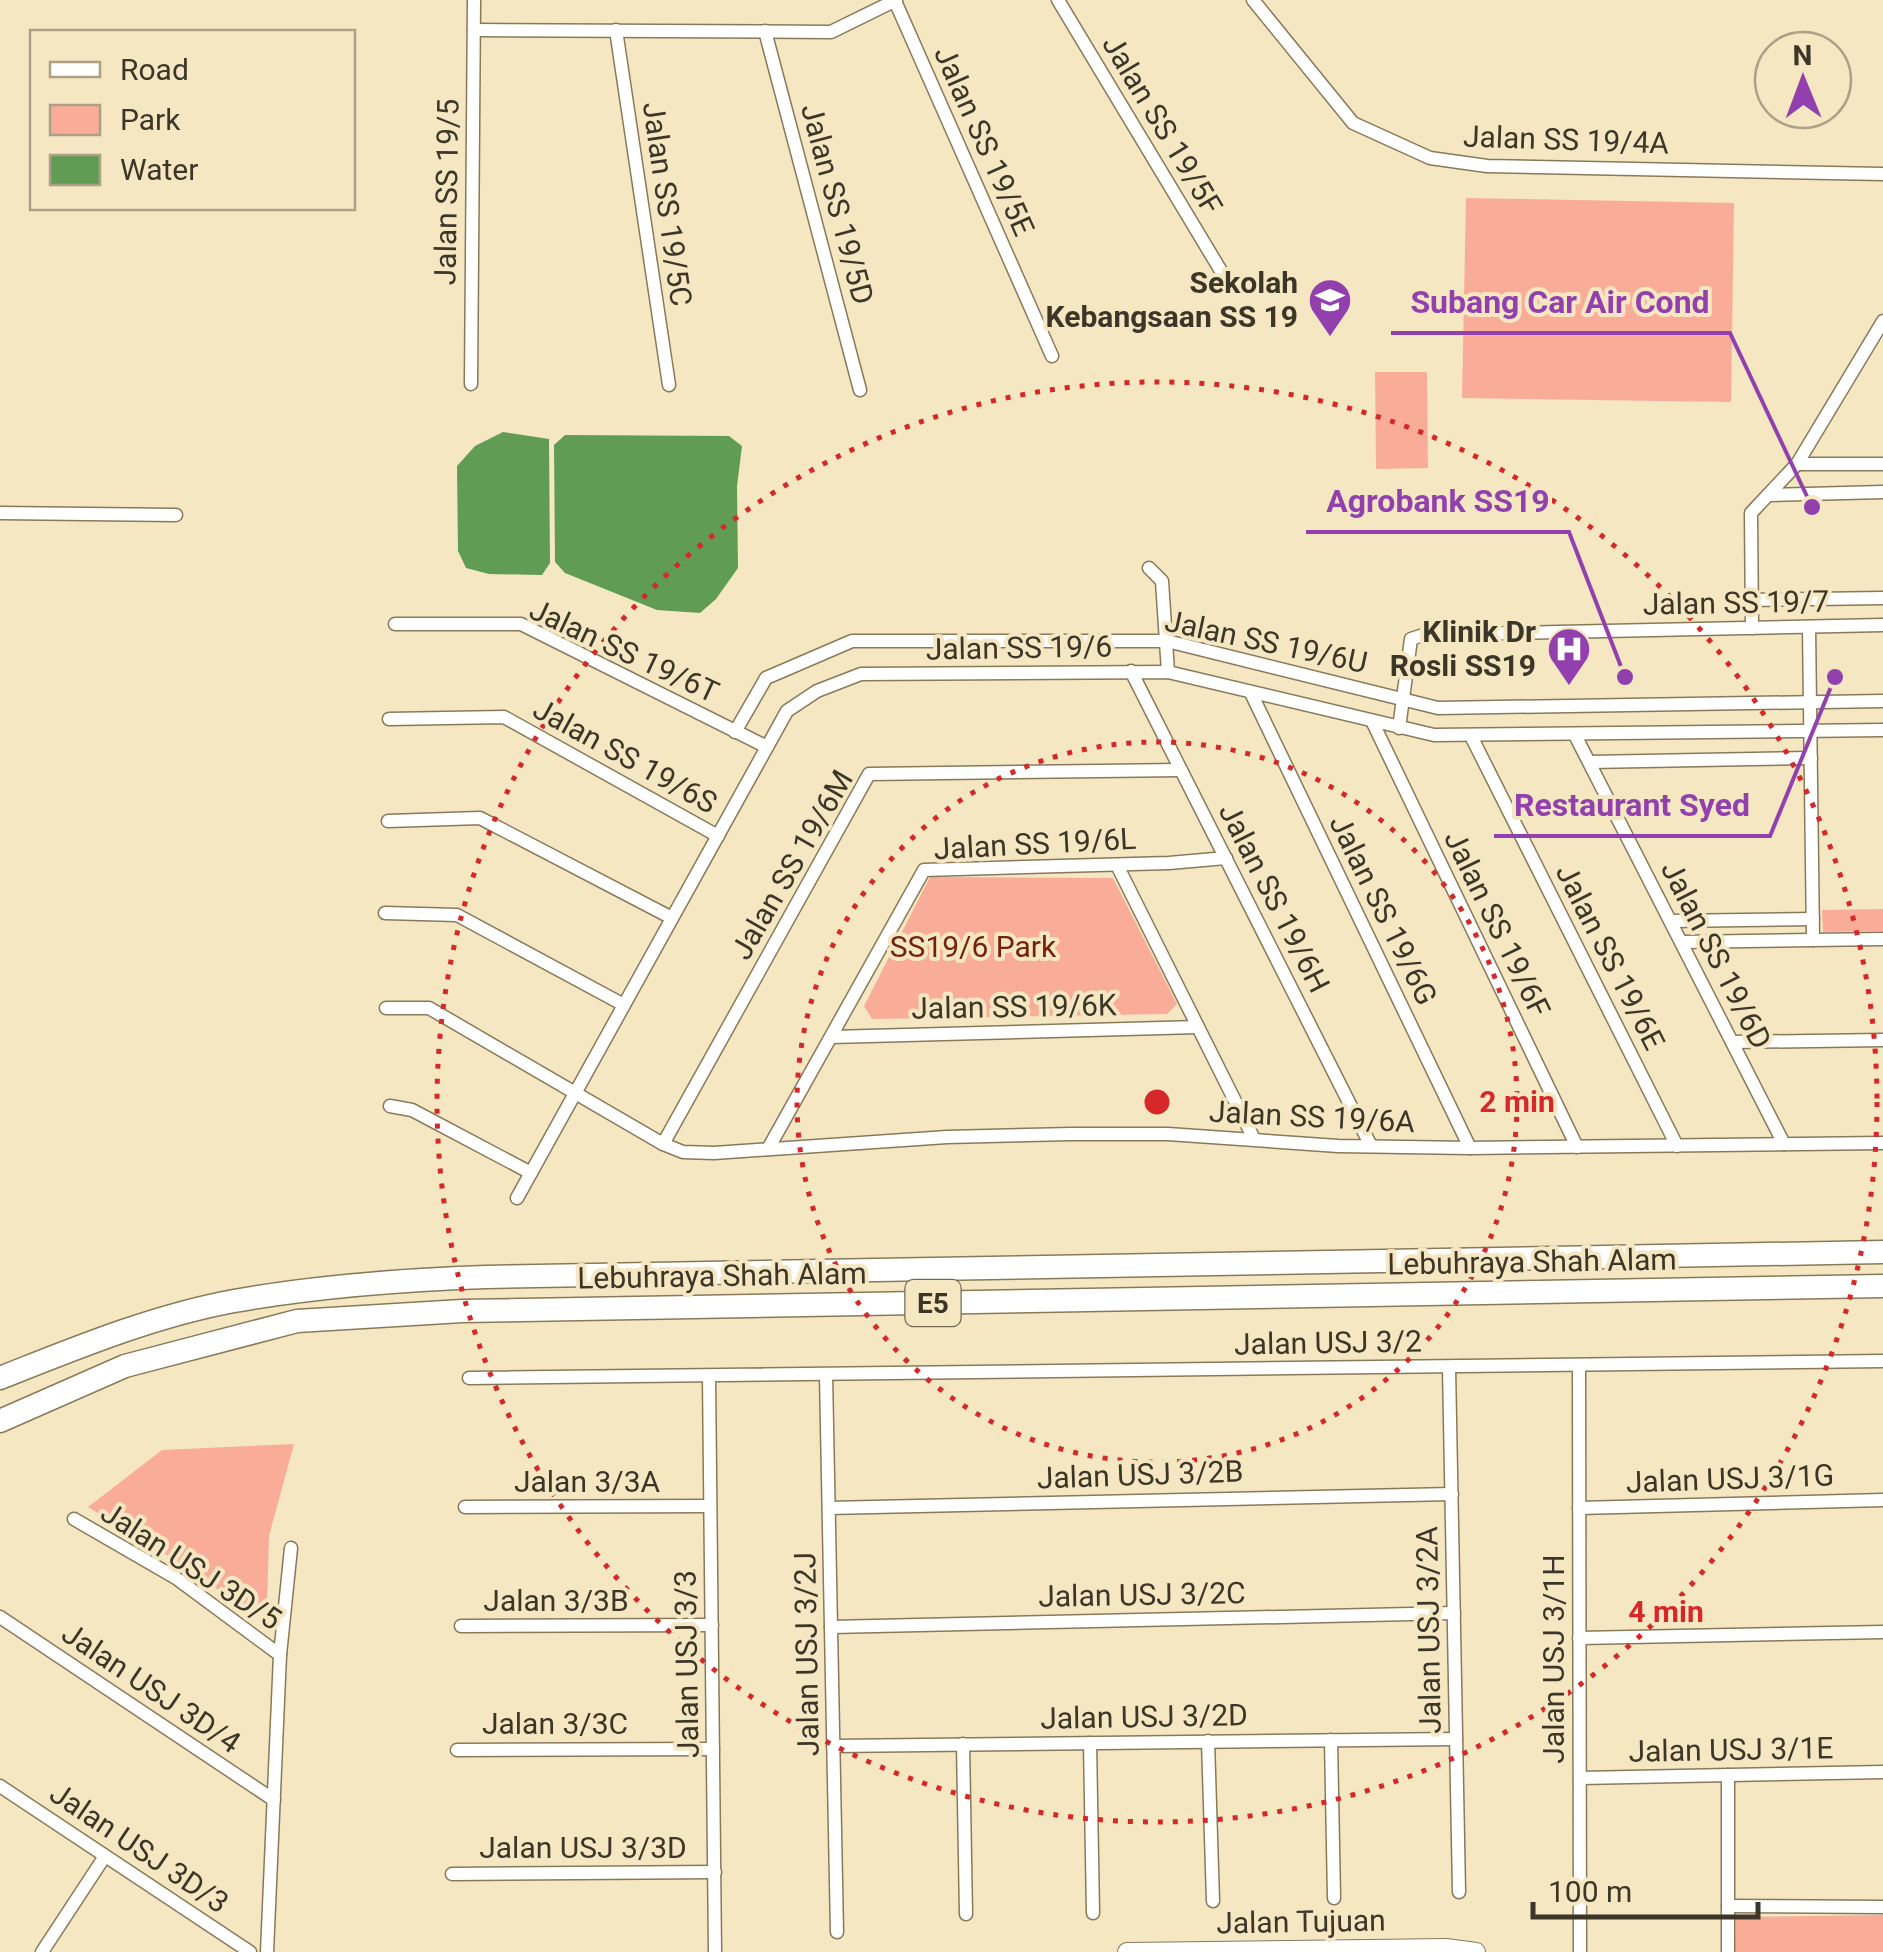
<svg xmlns="http://www.w3.org/2000/svg" width="1883" height="1952" font-family="Roboto,sans-serif">
<style>
.green{fill:#f9ad99}
.water{fill:#619c55}
.lines{fill:none;stroke-linecap:round;stroke-linejoin:round}
.street-casing{stroke:#887a59;stroke-width:15}
.secondary-casing{stroke:#887a59;stroke-width:20}
.highway-casing{stroke:#887a59;stroke-width:25}
.street{stroke:#fff;stroke-width:12}
.secondary{stroke:#fff;stroke-width:18}
.highway{stroke:#fff;stroke-width:22}
.ring{fill:none;stroke:#d62828;stroke-width:5;stroke-dasharray:5 10}
.labels{text-anchor:middle;stroke-width:8;stroke-linejoin:round;paint-order:stroke}
.shield{fill:#f6e7c3;stroke:#746b56;stroke-width:2.5}
.shield-label{font-size:28px;font-weight:bold;fill:#3c3628}
.street-label{font-size:30px;fill:#3c3628;stroke:#f6e7c3}
.poi-label{font-size:30px;font-weight:bold;fill:#3c3628;stroke:#f6e7c3;text-anchor:end}
.park-label{font-size:30px;fill:#74220c;stroke:#f6e7c3}
.centre{fill:#d62828;stroke:#f6e7c3;stroke-width:5}
.ring-label{font-size:30px;text-anchor:middle;font-weight:bold;fill:#d62828;stroke:#f6e7c3;stroke-width:8;stroke-linejoin:round;paint-order:stroke}
.leader{fill:none;stroke:#9240ae;stroke-width:4}
.callout-dot{fill:#9240ae;stroke:#f6e7c3;stroke-width:4}
.callout-label{font-size:32px;text-anchor:middle;font-weight:bold;fill:#9240ae;stroke:#f6e7c3;stroke-width:8;stroke-linejoin:round;paint-order:stroke}
</style>
<rect width="100%" height="100%" fill="#f6e7c3"/>
<g class="green">
<path d="M1466,198L1734,203L1731,402L1462,398Z"/>
<path d="M1427,372L1428,468L1376,469L1375,372Z"/>
<path d="M930,877L1113,878L1177,1004L1167,1014L872,1019L864,1006Z"/>
<path d="M1883,909V931L1823,932L1822,910Z"/>
<path d="M294,1444L269,1536L267,1605L256,1616L181,1564L88,1507L162,1450Z"/>
<path d="M1883,1915V1952H1735L1736,1917Z"/>
</g>
<g class="water">
<path d="M503,432L549,439L550,563L542,575L489,574L466,568L458,551L457,466L475,446Z"/>
<path d="M565,435L729,436L742,446L737,486L738,568L716,599L700,613L657,610L565,573L555,562L554,445Z"/>
</g>
<g class="lines">
<g class="street-casing">
<g id="street">
<path d="M1058,0L1224,276"/>
<path d="M1253,0L1353,123L1430,158L1487,166L1883,174"/>
<path d="M895,1L1052,356"/>
<path d="M474,30L831,32L896,0"/>
<path d="M616,30L669,385"/>
<path d="M765,31L860,390"/>
<path d="M471,384L474,0"/>
<path d="M1797,464H1883"/>
<path d="M1768,495L1883,492"/>
<path d="M0,513L176,515"/>
<path d="M1149,568L1162,581L1168,672"/>
<path d="M1752,600L1883,598"/>
<path d="M395,624H521L767,747"/>
<path d="M1809,627L1813,940"/>
<path d="M1752,628L1751,513L1797,464L1883,321"/>
<path d="M1131,671L1371,1146"/>
<path d="M1251,693L1470,1148"/>
<path d="M389,719L504,717L718,836"/>
<path d="M1373,723L1577,1147"/>
<path d="M1399,728L1411,639L1423,635L1883,625"/>
<path d="M735,732L766,678L852,641H1167L1438,708L1883,701"/>
<path d="M1575,735L1784,1144"/>
<path d="M1471,736L1677,1146"/>
<path d="M1590,762L1811,758"/>
<path d="M388,821L480,818L672,918"/>
<path d="M1117,865L1254,1139"/>
<path d="M385,913L457,915L624,1005"/>
<path d="M1671,921L1813,919"/>
<path d="M1682,942L1883,939"/>
<path d="M386,1008H429L663,1144L683,1152L714,1153L947,1137L1071,1134H1168L1338,1146L1470,1148L1883,1143"/>
<path d="M831,1037L1198,1027"/>
<path d="M1732,1042L1883,1040"/>
<path d="M390,1106L412,1110L531,1173"/>
<path d="M663,1144L869,774L1181,770"/>
<path d="M768,1149L924,870L1169,863L1226,858"/>
<path d="M517,1198L787,711L817,691L861,674L1168,672L1434,735L1883,730"/>
<path d="M1579,1365L1580,1952"/>
<path d="M1449,1367L1459,1892"/>
<path d="M826,1375L837,1932"/>
<path d="M709,1376L715,1952"/>
<path d="M469,1378L1883,1361"/>
<path d="M465,1507L710,1506"/>
<path d="M829,1508L1452,1494"/>
<path d="M1579,1508L1883,1500"/>
<path d="M74,1519L176,1578L280,1655"/>
<path d="M0,1617L274,1800"/>
<path d="M461,1626L712,1625"/>
<path d="M831,1627L1454,1613"/>
<path d="M1579,1638L1883,1632"/>
<path d="M1331,1740L1334,1898"/>
<path d="M1208,1741L1213,1901"/>
<path d="M1090,1743L1093,1913"/>
<path d="M963,1744L966,1914"/>
<path d="M833,1746L1456,1739"/>
<path d="M457,1750L713,1749"/>
<path d="M1728,1775V1952"/>
<path d="M1580,1778L1883,1772"/>
<path d="M0,1786L250,1952"/>
<path d="M452,1874L715,1872"/>
<path d="M1728,1906L1883,1907"/>
<path d="M42,1952L105,1856"/>
<path d="M267,1952L280,1655L291,1548"/>
</g>
</g>
<g class="secondary-casing">
<path id="secondary" d="M1127,1952L1446,1948L1476,1952"/>
</g>
<g class="highway-casing">
<g id="highway">
<path d="M0,1378C76,1348 153,1316 234,1301C318,1286 401,1280 486,1277L1883,1252"/>
<path d="M0,1421L125,1366L297,1321L462,1311L1883,1286"/>
</g>
</g>
<use href="#street" class="street"/>
<use href="#secondary" class="secondary"/>
<use href="#highway" class="highway"/>
</g>
<g class="ring">
<circle cx="1157" cy="1102" r="360"/>
<circle cx="1157" cy="1102" r="720"/>
</g>
<defs>
<g id="school-pin" transform="scale(2.25)"><path d="M0 17L-7.5 6A9.5 9.5 0 1 1 7.5 6Z" fill="#9240ae" stroke="#f6e7c3"/><path d="M0-5L7-2L0 1L-7-2ZM-4 1L0 2.5L4 1V4Q0 6-4 4Z" fill="#fff"/></g>
<g id="hospital-pin" transform="scale(2.25)"><path d="M0 17L-7.5 6A9.5 9.5 0 1 1 7.5 6Z" fill="#9240ae" stroke="#f6e7c3"/><path d="M-5-5h3v3.5h4V-5h3V5h-3V1.5h-4V5h-3Z" fill="#fff"/></g>
</defs>
<g fill-rule="evenodd">
<use href="#school-pin" x="1330" y="300"/>
<use href="#hospital-pin" x="1569" y="649"/>
</g>
<g class="labels">
<rect class="shield" x="905.5" y="1280" width="55" height="46" rx="8"/>
<g class="shield-label">
<text x="933" y="1313">E5</text>
</g>
<g class="street-label">
<text transform="translate(1162 125) rotate(59)" y="10">Jalan SS 19/5F</text>
<text transform="translate(1566 140) rotate(2)" y="10">Jalan SS 19/4A</text>
<text transform="translate(984 141) rotate(66)" y="10">Jalan SS 19/5E</text>
<text transform="translate(447 192) rotate(-89)" y="10">Jalan SS 19/5</text>
<text transform="translate(667 204) rotate(82)" y="10">Jalan SS 19/5C</text>
<text transform="translate(837 204) rotate(75)" y="10">Jalan SS 19/5D</text>
<text transform="translate(1736 603) rotate(-1)" y="10">Jalan SS 19/7</text>
<text transform="translate(1266 642) rotate(12)" y="10">Jalan SS 19/6U</text>
<text transform="translate(1019 648) rotate(-1)" y="10">Jalan SS 19/6</text>
<text transform="translate(624 651) rotate(25)" y="10">Jalan SS 19/6T</text>
<text transform="translate(625 756) rotate(29)" y="10">Jalan SS 19/6S</text>
<text transform="translate(1035 844) rotate(-3)" y="10">Jalan SS 19/6L</text>
<text transform="translate(792 865) rotate(-60)" y="10">Jalan SS 19/6M</text>
<text transform="translate(1274 898) rotate(63)" y="10">Jalan SS 19/6H</text>
<text transform="translate(1383 910) rotate(64)" y="10">Jalan SS 19/6G</text>
<text transform="translate(1497 924) rotate(64)" y="10">Jalan SS 19/6F</text>
<text transform="translate(1716 955) rotate(63)" y="10">Jalan SS 19/6D</text>
<text transform="translate(1610 957) rotate(63)" y="10">Jalan SS 19/6E</text>
<text transform="translate(1014 1007) rotate(-1)" y="10">Jalan SS 19/6K</text>
<text transform="translate(1312 1117) rotate(3)" y="10">Jalan SS 19/6A</text>
<text transform="translate(1532 1262) rotate(-1)" y="10">Lebuhraya Shah Alam</text>
<text transform="translate(722 1276) rotate(-1)" y="10">Lebuhraya Shah Alam</text>
<text transform="translate(1328 1343) rotate(-1)" y="10">Jalan USJ 3/2</text>
<text transform="translate(1140 1475) rotate(-2)" y="10">Jalan USJ 3/2B</text>
<text transform="translate(1730 1479) rotate(-2)" y="10">Jalan USJ 3/1G</text>
<text x="587" y="1492">Jalan 3/3A</text>
<text transform="translate(191 1566) rotate(33)" y="10">Jalan USJ 3D/5</text>
<text transform="translate(1142 1595) rotate(-1)" y="10">Jalan USJ 3/2C</text>
<text x="556" y="1611">Jalan 3/3B</text>
<text transform="translate(1429 1630) rotate(-91)" y="10">Jalan USJ 3/2A</text>
<text transform="translate(807 1654) rotate(-91)" y="10">Jalan USJ 3/2J</text>
<text transform="translate(1554 1659) rotate(-90)" y="10">Jalan USJ 3/1H</text>
<text transform="translate(687 1664) rotate(-91)" y="10">Jalan USJ 3/3</text>
<text transform="translate(151 1688) rotate(34)" y="10">Jalan USJ 3D/4</text>
<text transform="translate(1144 1717) rotate(-1)" y="10">Jalan USJ 3/2D</text>
<text x="555" y="1734">Jalan 3/3C</text>
<text transform="translate(1731 1750) rotate(-1)" y="10">Jalan USJ 3/1E</text>
<text transform="translate(139 1848) rotate(34)" y="10">Jalan USJ 3D/3</text>
<text x="583" y="1858">Jalan USJ 3/3D</text>
<text transform="translate(1301 1922) rotate(-1)" y="10">Jalan Tujuan</text>
</g>
<g class="poi-label">
<text x="1298" y="293">Sekolah<tspan x="1298" dy="34">Kebangsaan SS 19</tspan></text>
<text x="1536" y="642">Klinik Dr<tspan x="1536" dy="34">Rosli SS19</tspan></text>
</g>
<g class="park-label">
<text x="973" y="957">SS19/6 Park</text>
</g>
</g>
<circle cx="1157" cy="1102" r="15" class="centre"/>
<g class="ring-label">
<text x="1517" y="1112">2 min</text>
<text x="1666" y="1622">4 min</text>
</g>
<path class="leader" d="M1812 507L1730 333H1391M1625 677L1569 532H1306M1835 677L1770 836H1494"/>
<g class="callout-dot">
<circle cx="1812" cy="507" r="10"/>
<circle cx="1625" cy="677" r="10"/>
<circle cx="1835" cy="677" r="10"/>
</g>
<g class="callout-label">
<text x="1560" y="313">Subang Car Air Cond</text>
<text x="1438" y="512">Agrobank SS19</text>
<text x="1632" y="816">Restaurant Syed</text>
</g>
<rect x="30" y="30" width="325" height="180" fill="#f6e7c3" stroke="#aca085" stroke-width="2.5"/>
<rect x="50" y="62" width="50" height="15" fill="#ffffff" stroke="#aca085" stroke-width="2.5"/>
<text x="120" y="80" font-size="30" fill="#3c3628">Road</text>
<rect x="50" y="105" width="50" height="30" fill="#f9ad99" stroke="#aca085" stroke-width="2.5"/>
<text x="120" y="130" font-size="30" fill="#3c3628">Park</text>
<rect x="50" y="155" width="50" height="30" fill="#619c55" stroke="#aca085" stroke-width="2.5"/>
<text x="120" y="180" font-size="30" fill="#3c3628">Water</text>
<g transform="translate(1803 80) rotate(359)"><circle r="48" fill="#f6e7c3" stroke="#aca085" stroke-width="2.5"/>
<path d="M0-8L18 38L0 25L-18 38Z" fill="#9240ae"/>
<text y="-15" font-size="28" font-weight="bold" text-anchor="middle" fill="#3c3628">N</text>
</g>
<path d="M1533 1902v15h225v-15" fill="none" stroke="#3c3628" stroke-width="5"/>
<text x="1548" y="1902" font-size="30" fill="#3c3628" stroke="#f6e7c3" stroke-width="8" paint-order="stroke">100 m</text>
</svg>
